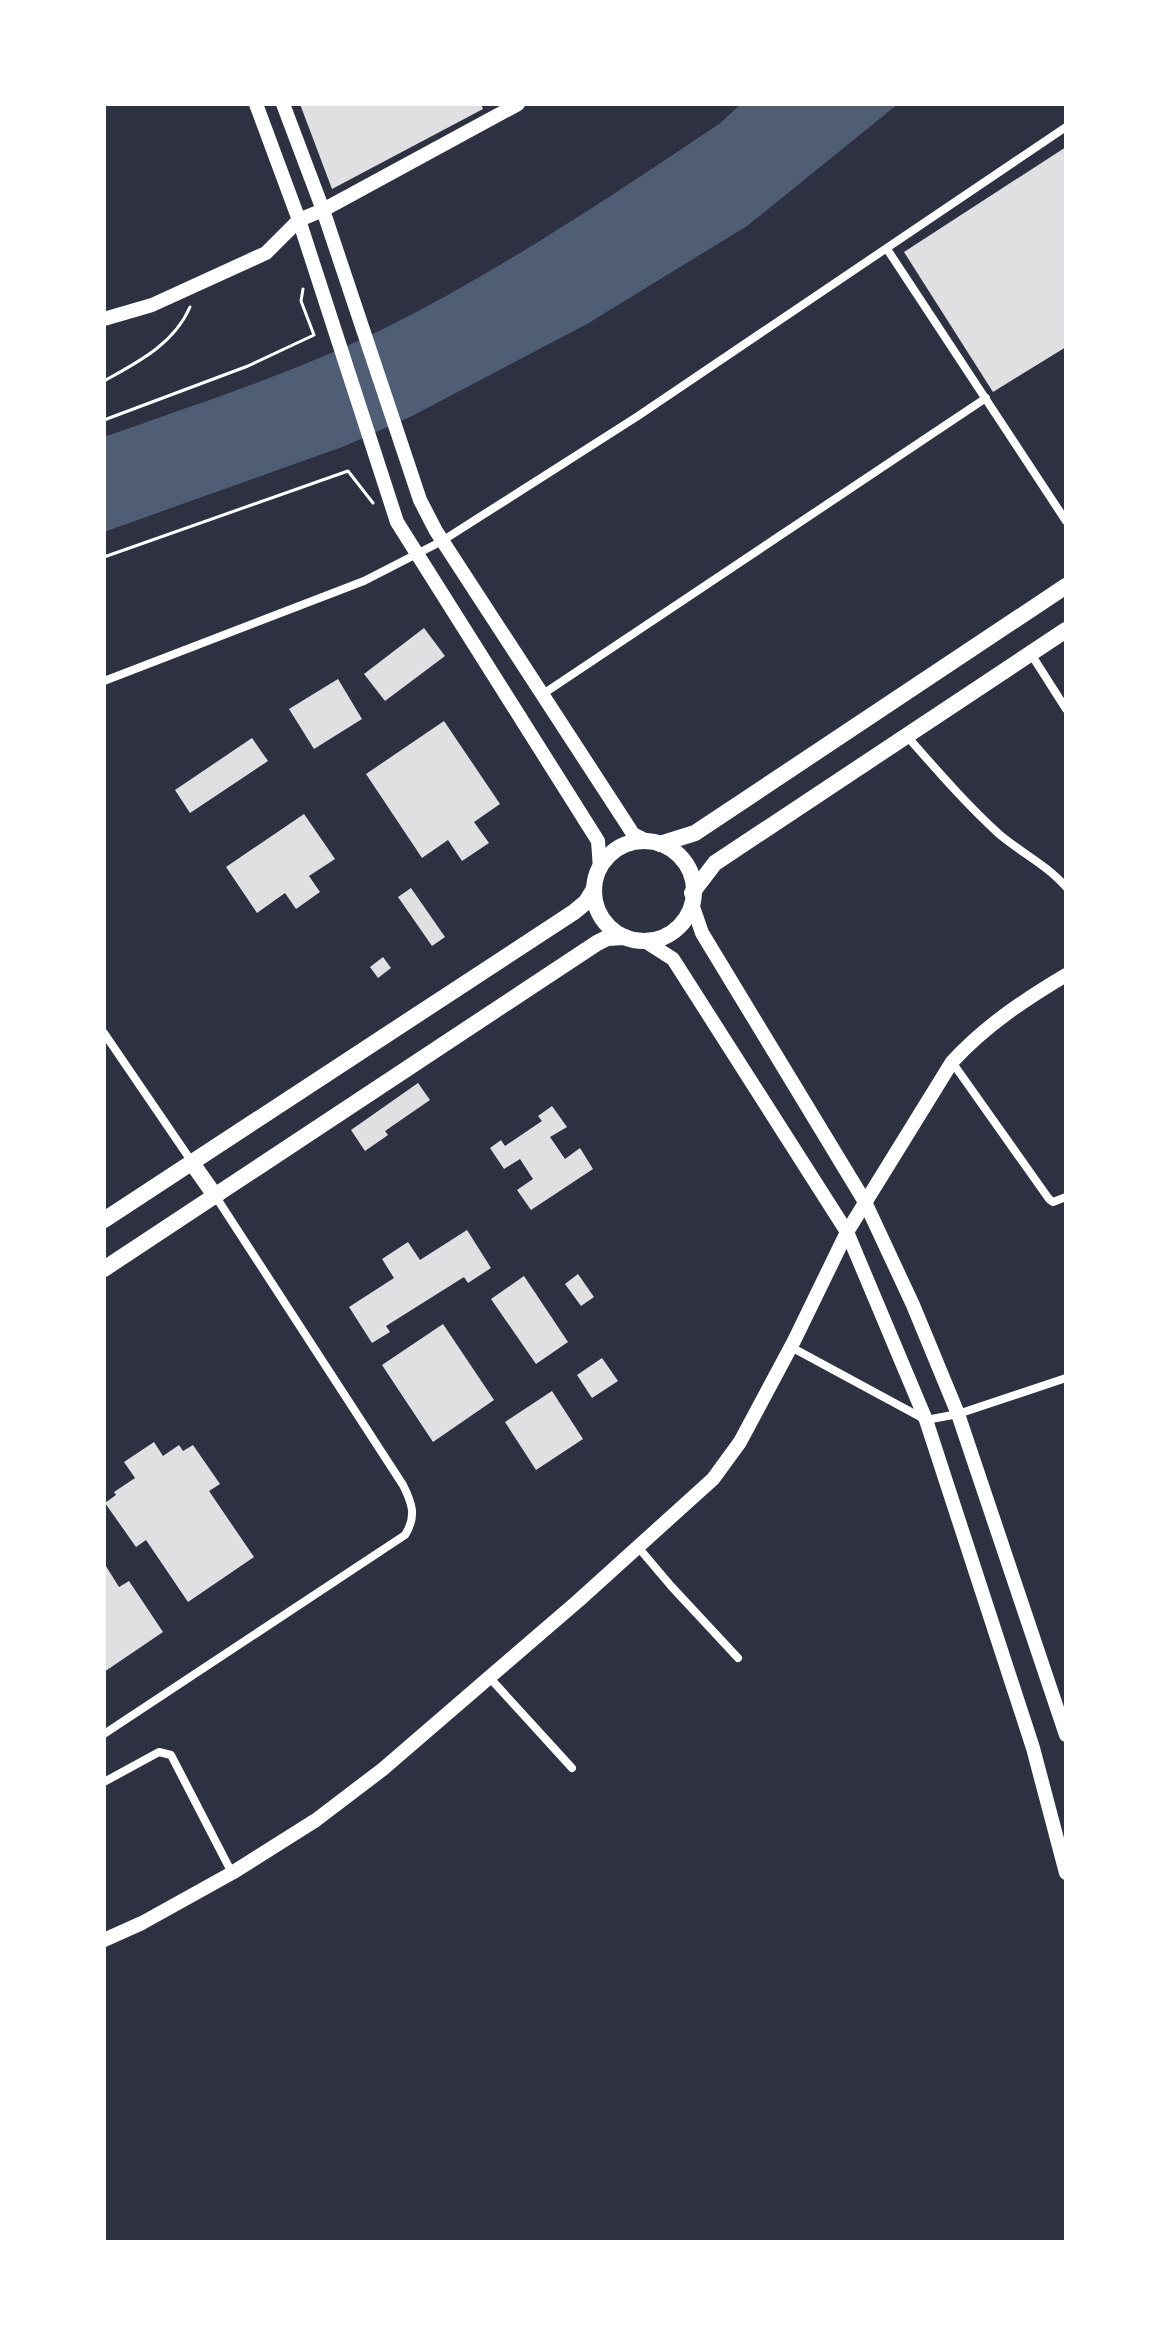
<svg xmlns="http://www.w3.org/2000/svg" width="1170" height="2346" font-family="'Asap Condensed',sans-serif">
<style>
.water{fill:#4f5d75}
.building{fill:#e0e0e3}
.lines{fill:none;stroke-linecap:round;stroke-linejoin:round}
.path{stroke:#fff;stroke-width:3}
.minor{stroke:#fff;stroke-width:8}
.tertiary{stroke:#fff;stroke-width:14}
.secondary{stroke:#fff;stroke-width:16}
</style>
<rect width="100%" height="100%" fill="#2d3142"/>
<path class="water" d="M741,104H898L747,226L587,324L412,416L345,446L104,532V437C199,403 297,372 387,327C503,269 611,196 719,124Z"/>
<g class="building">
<path d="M300,104H481L483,109L332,189Z"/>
<path d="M1066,147V347L993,392L904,252Z"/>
<path d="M424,628L445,656L385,701L364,674Z"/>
<path d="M338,679L362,719L314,749L289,709Z"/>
<path d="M444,721L500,804L474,822L489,843L462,861L448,840L422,858L366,774Z"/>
<path d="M252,738L268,761L190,813L175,790Z"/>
<path d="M304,814L335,859L309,876L320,892L296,909L285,893L257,913L226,867Z"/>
<path d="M411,888L445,937L432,946L398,897Z"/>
<path d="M383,957L391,968L378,978L370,967Z"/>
<path d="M418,1083L430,1100L385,1131L388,1135L365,1151L351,1130Z"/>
<path d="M552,1106L567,1127L550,1137L565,1159L580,1148L593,1169L531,1210L517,1190L533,1179L520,1159L504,1169L490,1148L501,1140L505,1146L542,1121L538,1116Z"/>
<path d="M467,1230L491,1268L468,1283L464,1277L386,1326L390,1332L372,1343L349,1307L394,1278L382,1259L408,1242L420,1260Z"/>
<path d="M578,1274L594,1297L581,1306L565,1284Z"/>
<path d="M524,1276L568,1342L536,1364L491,1299Z"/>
<path d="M443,1324L494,1400L433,1442L382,1365Z"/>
<path d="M602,1358L618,1381L592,1398L577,1375Z"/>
<path d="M552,1391L583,1439L536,1470L505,1422Z"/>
<path d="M154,1442L163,1456L179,1445L183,1451L193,1445L220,1484L209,1491L254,1557L188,1602L146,1540L136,1547L105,1503L116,1495L114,1492L135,1478L124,1462Z"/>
<path d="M104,1563L119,1587L129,1581L163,1632L104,1672Z"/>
</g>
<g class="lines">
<g class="path">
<path d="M104,381C138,362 174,344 190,307"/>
<path d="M104,420L248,366L314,335L301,301L303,289"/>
<path d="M104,557L348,471L373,503"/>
</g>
<g class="minor">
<path d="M887,249L1066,521"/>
<path d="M1031,654L1066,709"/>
<path d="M104,681L364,581L442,541L638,416L1066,127"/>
<path d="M543,694L986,398"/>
<path d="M906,735C936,769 965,803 999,834C1020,852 1047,865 1066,887"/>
<path d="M104,1033L192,1162"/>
<path d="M952,1062L1049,1199L1053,1202L1066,1197"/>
<path d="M791,1347L926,1420L958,1414L1066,1378"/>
<path d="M638,1547L671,1586L738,1658"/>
<path d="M489,1677L572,1768"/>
<path d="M104,1734L405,1535C417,1516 412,1503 403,1485L216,1197"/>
<path d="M104,1782L159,1752L171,1755L232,1873"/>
</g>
<g class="tertiary">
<path d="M256,104L299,220L397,522L598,841L600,868"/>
<path d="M283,104L323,210L420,500L436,531L626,823L633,834L647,841"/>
<path d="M104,319L152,305L266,253L299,220L323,210L518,104"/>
<path d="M692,904L702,933L865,1202L913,1305L958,1414L1066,1735"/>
<path d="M645,941L673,959L847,1232L926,1420L1033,1748L1066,1873"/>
<path d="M104,1940L142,1923L232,1873L316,1820L383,1769L578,1601L713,1479L740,1442L794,1341L847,1232L952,1062C985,1026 1024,1000 1066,975"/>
</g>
<g class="secondary">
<circle cx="644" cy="891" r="50"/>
<path d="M660,844L695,833L1066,586"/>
<path d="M692,893L715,863L1066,630"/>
<path d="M192,1163L216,1197"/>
<path d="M104,1220L574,912L586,902L594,889"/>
<path d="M104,1269L597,943L607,938L625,937"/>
</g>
</g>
<rect width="1170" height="2346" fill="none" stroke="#ffffff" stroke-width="212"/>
</svg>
